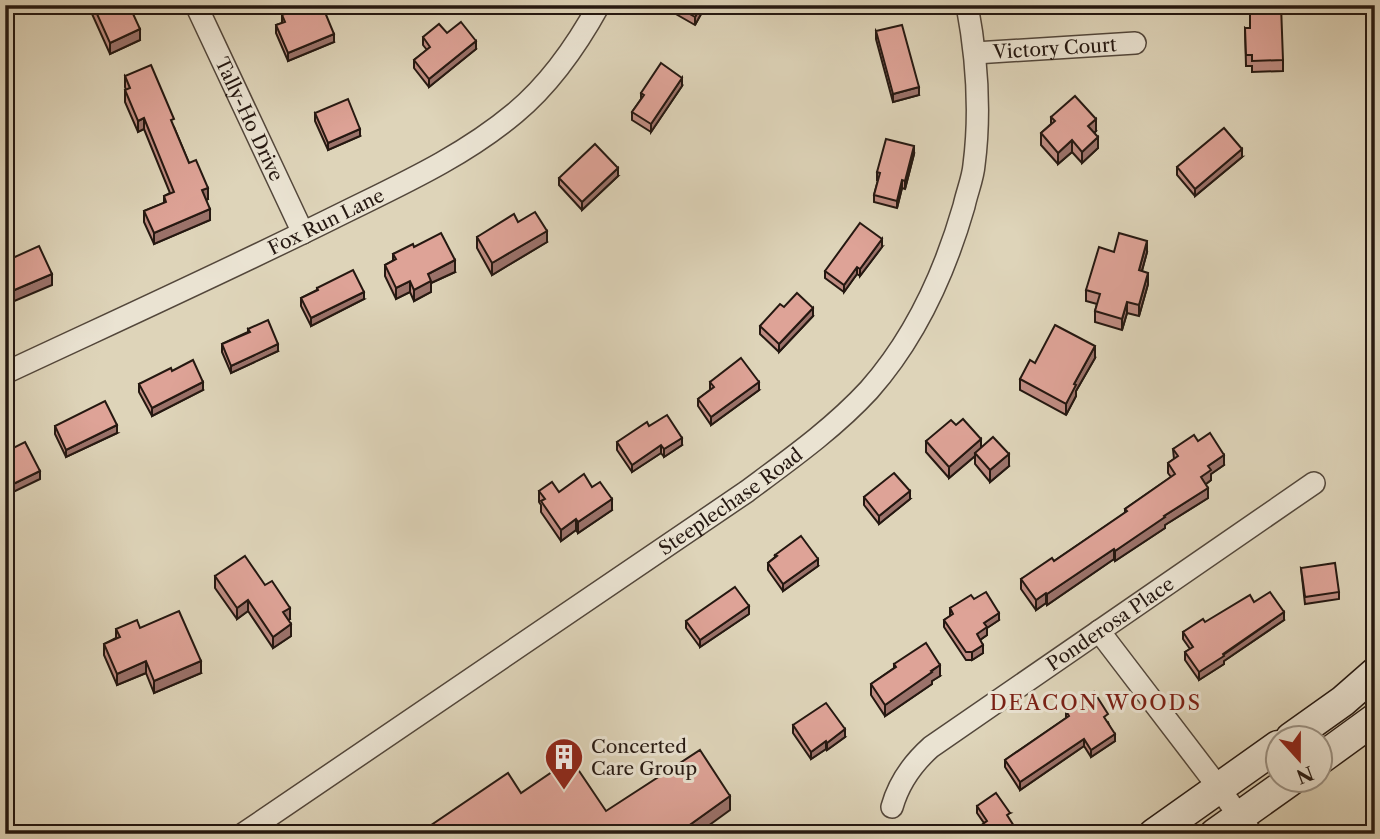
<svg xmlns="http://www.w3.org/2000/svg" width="1380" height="839" font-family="'Libre Caslon Text',serif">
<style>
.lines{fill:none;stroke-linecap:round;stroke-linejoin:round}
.minor-casing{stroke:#53473b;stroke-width:24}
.secondary-casing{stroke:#251811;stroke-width:33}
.minor{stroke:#eae3d2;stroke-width:21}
.secondary{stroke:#eae3d2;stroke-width:30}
.wall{fill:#bf8c82;stroke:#251811;stroke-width:2}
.shaded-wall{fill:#9b726a;stroke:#251811;stroke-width:2}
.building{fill:#dea397;stroke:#251811;stroke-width:2}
.labels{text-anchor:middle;stroke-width:6;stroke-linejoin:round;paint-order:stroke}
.street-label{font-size:19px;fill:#251811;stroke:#eae3d2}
.poi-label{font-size:19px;fill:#251811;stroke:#eae3d2;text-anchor:start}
.neighbourhood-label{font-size:21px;letter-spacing:2px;fill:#7a1f14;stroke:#eae3d2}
</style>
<rect width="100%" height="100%" fill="#ded4b9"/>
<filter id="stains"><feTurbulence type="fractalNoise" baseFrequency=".00286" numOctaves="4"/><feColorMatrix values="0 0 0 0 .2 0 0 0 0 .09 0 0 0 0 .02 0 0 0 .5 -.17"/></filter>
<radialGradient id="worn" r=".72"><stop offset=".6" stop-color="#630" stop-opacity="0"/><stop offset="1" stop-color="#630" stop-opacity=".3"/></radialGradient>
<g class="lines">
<g class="minor-casing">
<g id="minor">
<path id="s1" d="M196,5L303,233"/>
<path id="s2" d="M975,53L1135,43"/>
<path id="s3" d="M5,373C114,322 224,272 331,219C395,187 460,159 515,113C550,84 577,45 599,5"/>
<path d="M1099,631L1219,788L1252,834"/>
<path id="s4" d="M892,807C899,782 912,764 931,747L1314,483"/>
<path id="s5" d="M243,834L746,492C789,460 833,429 869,390C915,338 945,272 964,206C967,192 973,178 974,165C981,111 977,58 967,5"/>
</g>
</g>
<g class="secondary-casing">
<g id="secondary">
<path d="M1291,738L1343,701L1375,673"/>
<path d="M1320,759L1375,719"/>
<path d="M1154,834L1278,746"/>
<path d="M1215,834L1291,780"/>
</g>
</g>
<use href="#minor" class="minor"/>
<use href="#secondary" class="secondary"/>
</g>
<g class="wall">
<path d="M88,5H129L140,40L110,54Z"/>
<path d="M667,5H706L695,25L667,9Z"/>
<path d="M301,9L334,42L288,61L276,33V25L282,23V15Z"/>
<path d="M1245,28L1283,60V71L1252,72V66H1246Z"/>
<path d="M876,31L919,95L893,102L876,39Z"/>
<path d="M447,33L476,49L429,87L414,68V60L427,50L423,45V37Z"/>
<path d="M125,76L174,127L189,163L208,199L206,200L210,220L154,244L144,222V211L164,203V196L170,193L144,129L138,132L125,102V90H126L125,87Z"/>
<path d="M682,86L651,132L632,120V112L641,99V93Z"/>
<path d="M315,113L360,136L328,150L315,121Z"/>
<path d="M1051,117L1096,131L1094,133L1098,148L1082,163L1072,152L1058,164L1041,145V133L1051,124Z"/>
<path d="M914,154L905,189L902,188L897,208L874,202V195L878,180H877V172Z"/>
<path d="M1242,157L1195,196L1177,175V167Z"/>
<path d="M618,176L582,210L559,185V178Z"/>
<path d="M518,222L547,242L492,275L477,248V237Z"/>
<path d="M414,247L455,272L431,283V292L414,301L410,292L396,299L385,276V265L393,261V254Z"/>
<path d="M882,247L860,276L857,274L844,292L825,278V271Z"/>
<path d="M1114,252H1147L1142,271L1148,284L1139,316L1127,313L1122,330L1095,322V311L1097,304L1086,301V290Z"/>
<path d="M317,288L364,299L311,326L301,306V298L317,290Z"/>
<path d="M784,307L813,316L779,352L760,334V326Z"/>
<path d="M248,329L278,351L231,373L222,352V344L248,332Z"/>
<path d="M1095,358L1076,391V396L1066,415L1020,390V379L1035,363Z"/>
<path d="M172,371L203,390L152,416L139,392V384Z"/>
<path d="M710,382L759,390L711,425L698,406V399L710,390Z"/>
<path d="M956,425L981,448L1009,466L990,482L975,464V456L949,478L926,452V441Z"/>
<path d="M55,426L117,433L66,457L55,434Z"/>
<path d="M649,426L682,445L664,457L661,453L632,472L617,450V442Z"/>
<path d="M1198,441L1224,465L1211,474V480L1206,484L1208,498L1165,525V528L1115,561L1114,559L1047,605L1046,603L1036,610L1021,589V579L1054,561L1125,513V509L1171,477L1168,473V463L1174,459L1173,449Z"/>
<path d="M592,487L612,510L578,533L576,530L561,541L541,512V505L539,502V491L559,492Z"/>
<path d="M864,497L910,499L879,524L864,505Z"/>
<path d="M1375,536V552L1371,549V542Z"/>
<path d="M775,555L818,566L783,591L768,570V563L775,557Z"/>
<path d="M1301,568L1339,592V599L1305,604Z"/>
<path d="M215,576L265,585L290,619L288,620L291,636L273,648L248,611L237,619L215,588Z"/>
<path d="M974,599L999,620L987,628V635L980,640L983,653L972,660H966L944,627V620L950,616V608Z"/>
<path d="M1254,602L1284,620L1224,661V664L1199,680L1185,660V652L1190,649L1183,639V632Z"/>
<path d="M749,614L700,647L686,628V621Z"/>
<path d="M140,628L201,673L154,693L146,673L117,685L104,655V644L116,638V629Z"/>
<path d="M894,664L940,676L932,681V684L885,716L871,695V684L894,668Z"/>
<path d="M1066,711L1108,722L1115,741L1091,757L1084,746L1020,790L1005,767V760L1066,718Z"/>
<path d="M793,725L845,737L827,750L826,749L811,759L793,733Z"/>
<path d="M977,806L1010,813L984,823L977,813Z"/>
</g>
<g class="shaded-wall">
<path d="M702,5H706L695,25V17Z"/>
<path d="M140,29V40L110,54V43Z"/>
<path d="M334,34V42L288,61V53Z"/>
<path d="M476,41V49L429,87V79Z"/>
<path d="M682,78V86L651,132V124Z"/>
<path d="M919,87V95L893,102V94Z"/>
<path d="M144,118V129L138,132V121Z"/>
<path d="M1096,119V131L1088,138V126Z"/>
<path d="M360,129V136L328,150V143Z"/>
<path d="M1098,137V148L1082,163V152Z"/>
<path d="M1072,140V152L1058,164V153Z"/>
<path d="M914,146V154L905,189V181Z"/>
<path d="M1242,149V157L1195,196V189Z"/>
<path d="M618,168V176L582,210V202Z"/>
<path d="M902,180V188L897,208V201Z"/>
<path d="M208,188V199L202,202V190Z"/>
<path d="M210,209V220L154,244V233Z"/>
<path d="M547,231V242L492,275V263Z"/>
<path d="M882,239V247L860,276V269Z"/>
<path d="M1147,241V252L1139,281V270Z"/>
<path d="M455,260V272L431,283V292L414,301V290L428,274Z"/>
<path d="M857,267V274L844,292V285Z"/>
<path d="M1148,273V284L1139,316V305Z"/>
<path d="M52,274V285L5,305V294Z"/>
<path d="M410,281V292L396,299V288Z"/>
<path d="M364,292V299L311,326V318Z"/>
<path d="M1127,302V313L1122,330V319Z"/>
<path d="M813,308V316L779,352V344Z"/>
<path d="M278,344V351L231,373V366Z"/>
<path d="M1095,346V358L1076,391V396L1066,415V404L1074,384Z"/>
<path d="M203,382V390L152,416V408Z"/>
<path d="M759,382V390L711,425V417Z"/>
<path d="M117,425V433L66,457V450Z"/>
<path d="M682,438V445L664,457V449Z"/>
<path d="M981,439V450L975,453V456L949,478V467Z"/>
<path d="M661,445V453L632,472V465Z"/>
<path d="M1009,454V466L990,482V470Z"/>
<path d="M1224,455V465L1211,474V480L1201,488V477L1208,466Z"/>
<path d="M40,471V479L5,496V488Z"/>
<path d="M1208,488V498L1165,525V528L1115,561V551L1164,516Z"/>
<path d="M910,491V499L879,524V516Z"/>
<path d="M612,499V510L578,533V522Z"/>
<path d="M576,519V530L561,541V530Z"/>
<path d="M1114,549V559L1047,605V594Z"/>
<path d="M818,559V566L783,591V584Z"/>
<path d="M1046,593V603L1036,610V600Z"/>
<path d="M248,600V611L237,619V608Z"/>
<path d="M749,606V614L700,647V640Z"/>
<path d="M290,608V619L283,624V612Z"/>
<path d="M1284,612V620L1224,661V664L1199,680V672Z"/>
<path d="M999,613V620L987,628V635L977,642V634L984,623Z"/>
<path d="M291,624V636L273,648V637Z"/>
<path d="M983,645V653L972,660V652Z"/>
<path d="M146,661V673L117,685V674Z"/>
<path d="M201,661V673L154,693V681Z"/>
<path d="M940,665V676L932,681V684L885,716V705Z"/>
<path d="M845,729V737L827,750V743Z"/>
<path d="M1115,734V741L1091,757V750Z"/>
<path d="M1084,739V746L1020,790V782Z"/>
<path d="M826,741V749L811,759V752Z"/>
<path d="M730,796V810L697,834H677Z"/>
</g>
<g class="building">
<path d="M93,5H129L140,29L110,43Z"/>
<path d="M310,5H322L334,34L288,53L276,25L285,22L282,15L300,7L301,9Z"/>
<path d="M674,5H702L695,17Z"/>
<path d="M1250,5H1281L1283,60L1252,61V55H1246L1245,28H1250Z"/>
<path d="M461,22L476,41L429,79L414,60L430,47L423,37L439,24L447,33Z"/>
<path d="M902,25L919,87L893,94L876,31Z"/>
<path d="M661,63L682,78L651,124L632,112L644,95L641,93Z"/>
<path d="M151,65L174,119L171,120L189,163L196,160L208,188L202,190L210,209L154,233L144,211L166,202L164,196L174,192L144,118L138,121L125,90L130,88L125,76Z"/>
<path d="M1075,96L1096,119L1088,126L1098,137L1082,152L1072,140L1058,153L1041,133L1055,121L1051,117Z"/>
<path d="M348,99L360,129L328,143L315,113Z"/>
<path d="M1224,128L1242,149L1195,189L1177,167Z"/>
<path d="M886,139L914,146L905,181L902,180L897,201L874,195L880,173L877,172Z"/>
<path d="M595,144L618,168L582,202L559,178Z"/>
<path d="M535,212L547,231L492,263L477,237L514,214L518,222Z"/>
<path d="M860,223L882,239L860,269L857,267L844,285L825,271Z"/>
<path d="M441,233L455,260L428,274L431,281L414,290L410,281L396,288L385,265L396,259L393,254L413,244L414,247Z"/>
<path d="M1119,233L1147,241L1139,270L1148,273L1139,305L1127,302L1122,319L1095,311L1100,294L1086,290L1099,247L1114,252Z"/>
<path d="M39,246L52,274L5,294V260L6,261Z"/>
<path d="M353,270L364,292L311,318L301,298L318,290L317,288Z"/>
<path d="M797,293L813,308L779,344L760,326L780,304L784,307Z"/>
<path d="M268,320L278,344L231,366L222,344L250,332L248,329Z"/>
<path d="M1055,325L1095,346L1074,384L1076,385L1066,404L1020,379L1030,360L1035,363Z"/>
<path d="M741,358L759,382L711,417L698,399L714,387L710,382Z"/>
<path d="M193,360L203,382L152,408L139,384L171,368L172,371Z"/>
<path d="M105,401L117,425L66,450L55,426Z"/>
<path d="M667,415L682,438L664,449L661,445L632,465L617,442L647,422L649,426Z"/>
<path d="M963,419L981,439L949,467L926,441L951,420L956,425Z"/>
<path d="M1210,433L1224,455L1208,466L1211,470L1201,477L1208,488L1164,516L1165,517L1115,551L1114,549L1047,594L1046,593L1036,600L1021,579L1052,558L1054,561L1127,511L1125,509L1175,474L1168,463L1178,456L1173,449L1194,435L1198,441Z"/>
<path d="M993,437L1009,454L990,470L975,453Z"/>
<path d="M25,442L40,471L5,488V452Z"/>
<path d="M894,473L910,491L879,516L864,497Z"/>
<path d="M584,474L592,487L600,482L612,499L578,522L576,519L561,530L541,501L545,499L539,491L552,482L559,492Z"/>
<path d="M801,536L818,559L783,584L768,563L777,556L775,555Z"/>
<path d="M245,556L265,585L272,581L290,608L283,612L291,624L273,637L248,600L237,608L215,576Z"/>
<path d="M1335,563L1339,592L1305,597L1301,568Z"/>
<path d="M735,587L749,606L700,640L686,621Z"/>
<path d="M986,592L999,613L984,623L987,627L977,634L983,645L972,652H966L944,620L953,614L950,608L971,595L974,599Z"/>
<path d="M1270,592L1284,612L1223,654L1224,656L1199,672L1185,652L1193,647L1183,632L1203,619L1205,622L1250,595L1254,602Z"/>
<path d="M179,611L201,661L154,681L146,661L117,674L104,644L120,637L116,629L137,620L140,628Z"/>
<path d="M926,643L940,665L931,671L932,672L885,705L871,684L896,667L894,664Z"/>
<path d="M1094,692L1108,714L1104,717L1115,734L1091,750L1084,739L1020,782L1005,760L1069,716L1066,711Z"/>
<path d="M826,703L845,729L827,743L826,741L811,752L793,725Z"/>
<path d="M700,750L730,796L677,834H675L673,832L671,834H418L508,773L521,793L571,759L606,811Z"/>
<path d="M996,793L1010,813L1007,815L1019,834H969L987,821L977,806Z"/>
</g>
<defs>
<g id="building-pin" transform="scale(2.0125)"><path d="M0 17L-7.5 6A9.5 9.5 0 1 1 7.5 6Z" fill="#8f2418" stroke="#eae3d2"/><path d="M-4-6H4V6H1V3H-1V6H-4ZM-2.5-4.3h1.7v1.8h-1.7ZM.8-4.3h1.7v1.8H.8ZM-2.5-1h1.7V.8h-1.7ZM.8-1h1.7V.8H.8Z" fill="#fff"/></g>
</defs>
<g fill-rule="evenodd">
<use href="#building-pin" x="564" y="757"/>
</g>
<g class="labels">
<g class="street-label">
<text dy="7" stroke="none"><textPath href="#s2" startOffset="80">Victory Court</textPath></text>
<text dy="7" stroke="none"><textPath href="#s1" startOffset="126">Tally-Ho Drive</textPath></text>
<text dy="7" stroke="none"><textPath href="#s3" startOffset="355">Fox Run Lane</textPath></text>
<text dy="7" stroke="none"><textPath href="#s5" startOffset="590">Steeplechase Road</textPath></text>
<text dy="7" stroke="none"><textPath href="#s4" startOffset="290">Ponderosa Place</textPath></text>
</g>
<g class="poi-label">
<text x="591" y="753">Concerted<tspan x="591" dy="22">Care Group</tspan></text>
</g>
<g class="neighbourhood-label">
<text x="1096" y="710">DEACON WOODS</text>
</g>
</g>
<rect width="1380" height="839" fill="none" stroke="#ded4b9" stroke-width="28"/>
<rect x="7" y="7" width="1366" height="825" fill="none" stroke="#251811" stroke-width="3.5"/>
<rect x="14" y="14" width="1352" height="811" fill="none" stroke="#251811" stroke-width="2"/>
<g transform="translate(1299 759) rotate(159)"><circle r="33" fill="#eae3d2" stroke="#9b9285" stroke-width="2"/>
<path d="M0-5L12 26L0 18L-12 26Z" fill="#8f2418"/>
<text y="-10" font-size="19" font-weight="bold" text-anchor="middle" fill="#251811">N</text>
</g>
<rect width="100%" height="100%" filter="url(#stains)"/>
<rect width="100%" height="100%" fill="url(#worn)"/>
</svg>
